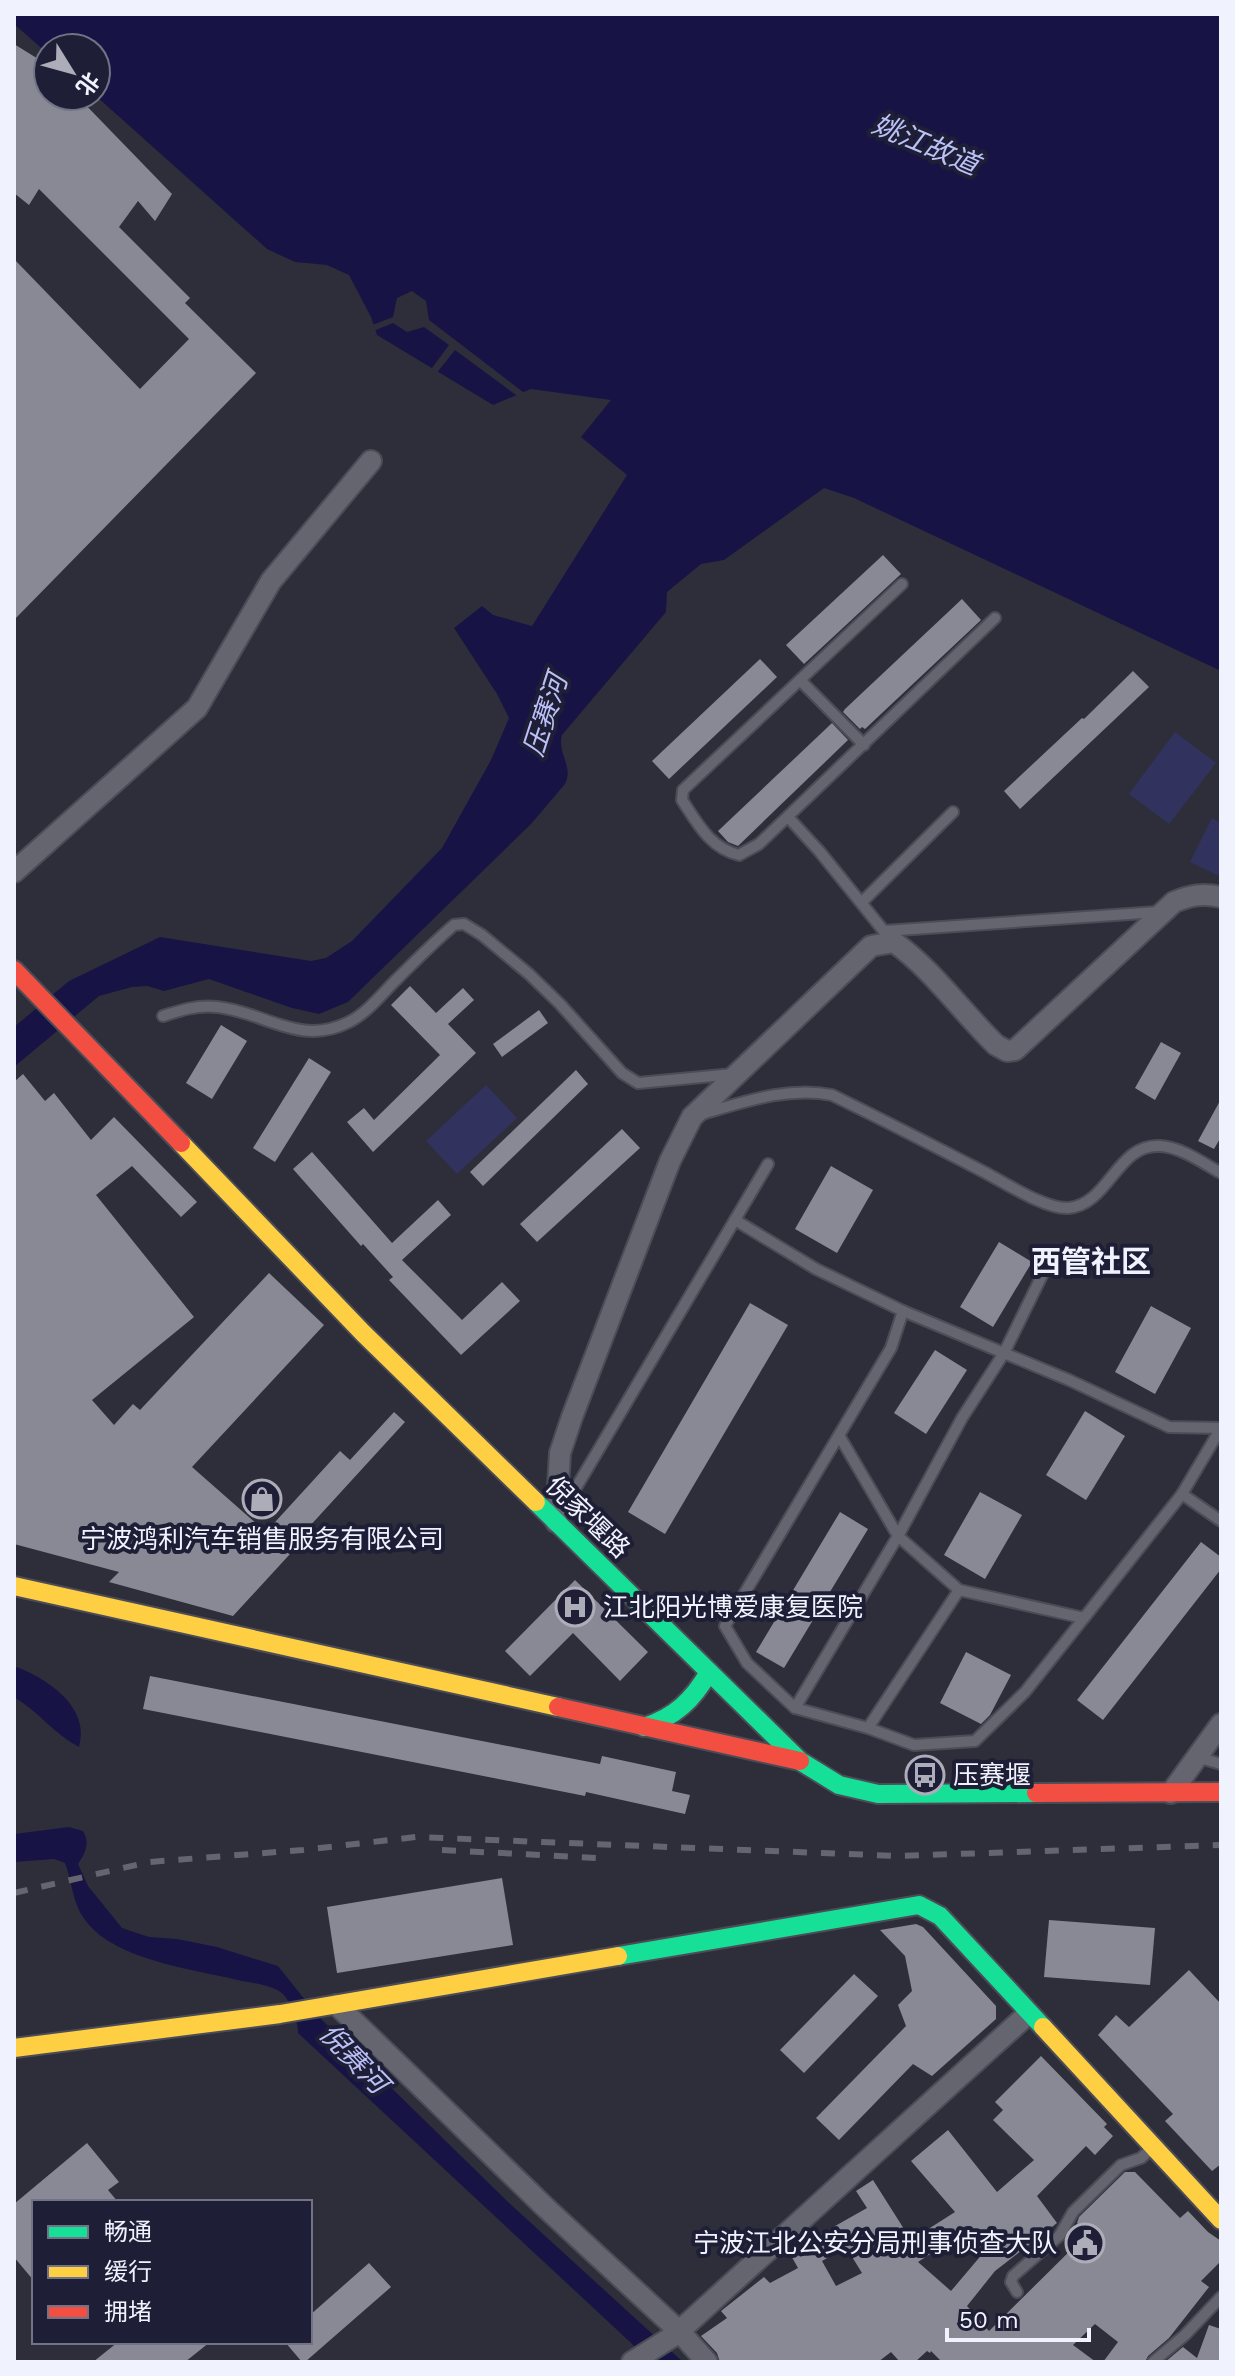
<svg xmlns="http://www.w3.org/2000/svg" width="1235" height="2376" font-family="'Work Sans','Noto Sans SC',sans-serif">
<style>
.green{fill:#31325e}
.water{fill:#181345}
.pier{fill:#2e2e3a}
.building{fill:#888994;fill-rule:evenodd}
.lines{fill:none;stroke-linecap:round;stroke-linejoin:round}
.lane-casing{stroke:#4b4c56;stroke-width:14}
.street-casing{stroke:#4b4c56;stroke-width:24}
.fast-casing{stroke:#4b4c56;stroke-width:22}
.slow-casing{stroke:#4b4c56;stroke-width:22}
.jam-casing{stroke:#4b4c56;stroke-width:22}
.lane{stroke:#64656f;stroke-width:10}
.street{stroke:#64656f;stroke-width:20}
.fast{stroke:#16e098;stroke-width:18}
.slow{stroke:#ffcf43;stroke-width:18}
.jam{stroke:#f24e42;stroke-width:18}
.rail{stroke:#656570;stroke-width:6;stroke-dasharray:14 14;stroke-linecap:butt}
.labels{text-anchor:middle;stroke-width:8;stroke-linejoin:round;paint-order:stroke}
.street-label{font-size:26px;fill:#f0f2fe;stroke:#1e1f36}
.poi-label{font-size:26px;fill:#f0f2fe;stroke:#1e1f36;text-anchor:start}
.water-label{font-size:28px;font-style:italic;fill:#bbc0f6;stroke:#1e1f36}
.quarter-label{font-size:30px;font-weight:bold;fill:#f0f2fe;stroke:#1e1f36}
</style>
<rect width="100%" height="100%" fill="#2e2e3a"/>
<g class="green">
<path d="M1175,732L1216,763L1169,824L1129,794Z"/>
<path d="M1212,818L1221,823V877L1190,862Z"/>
<path d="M486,1085L517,1118L457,1174L426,1141Z"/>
</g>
<g class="water">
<path d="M14,14H1221V671L854,498L824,488L724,560L701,564L667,592L666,612L562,735C557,753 574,767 565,784L531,824L348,1002L319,1014L292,1008L209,979L164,991L147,986L132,987L99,996L14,1067V1027L69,981L160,937L311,961L326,958L352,941L442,848L491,760L509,718L497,694L454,628L482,606L493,615L532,626L627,475L581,437L611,400L531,389L493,405L377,335L371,317L349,275L327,265L295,262L267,249L96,96V48H48V54L14,24Z"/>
<path d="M14,1666C47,1678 91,1707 79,1747C54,1734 38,1711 14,1697Z"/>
<path d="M69,1827L83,1831C90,1842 86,1853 78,1864L88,1886L122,1928L149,1937L177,1939L217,1947L278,1966L318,2016L507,2201L683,2362H649L630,2342L298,2033C298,2021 292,2004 283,1994C274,1986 254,1983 242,1981C198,1970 126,1962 93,1929C71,1907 75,1890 65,1863L54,1859L14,1862V1834Z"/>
</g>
<path class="pier" d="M412,291L426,301L429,320L527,395L520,398L455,350L435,375L429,372L449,345L424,327L407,332L393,323L371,332L370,326L393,317L397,298Z"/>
<g class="building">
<path d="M14,44L48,65V96H77L172,194L155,221L138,201L119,227L190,298L185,303L256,373L14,620V259L140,389L189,339L39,189L29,205L14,193Z"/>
<path d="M883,555L901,574L804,664L786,645Z"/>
<path d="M962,599L981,620L865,729L862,727L860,729L843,712L845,709Z"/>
<path d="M760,659L777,677L669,779L652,761Z"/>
<path d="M1133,671L1149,687L1020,809L1004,791L1082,718L1084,719Z"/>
<path d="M832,723L848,740L738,846L728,842L718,831Z"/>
<path d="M410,986L436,1013L463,988L474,1000L448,1024L476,1053L373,1152L347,1122L364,1108L374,1120L440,1055L391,1005Z"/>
<path d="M539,1010L548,1023L502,1057L493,1044Z"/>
<path d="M221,1025L247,1041L212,1099L186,1083Z"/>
<path d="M1161,1042L1181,1053L1155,1100L1135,1088Z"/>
<path d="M309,1058L331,1072L275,1162L253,1148Z"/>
<path d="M576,1070L588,1084L483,1186L470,1172Z"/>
<path d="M23,1074L45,1101L54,1093L91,1140L114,1117L197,1202L181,1217L132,1166L96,1195L194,1317L92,1400L114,1425L133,1404L140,1410L269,1273L324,1325L192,1467L266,1532L340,1451L350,1460L394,1412L405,1422L287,1551L290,1554L233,1616L109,1582L119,1572L14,1544V1082Z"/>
<path d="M1221,1099V1137L1214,1149L1198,1141Z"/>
<path d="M622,1129L640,1148L537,1242L520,1224Z"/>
<path d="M312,1152L392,1243L438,1200L451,1215L402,1260L462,1320L502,1282L520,1301L461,1355L389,1280L393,1277L363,1244L361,1246L293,1169Z"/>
<path d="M831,1166L873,1190L837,1253L795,1229Z"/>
<path d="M999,1242L1032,1262L993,1327L960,1307Z"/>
<path d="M750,1303L788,1325L665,1534L628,1512Z"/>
<path d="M1151,1306L1191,1328L1155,1394L1115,1372Z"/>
<path d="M935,1350L967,1370L926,1434L894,1413Z"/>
<path d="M1085,1411L1125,1436L1086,1500L1046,1475Z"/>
<path d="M980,1492L1022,1515L985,1579L944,1555Z"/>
<path d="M840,1512L868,1529L784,1668L756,1652Z"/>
<path d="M1201,1542L1221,1557V1569L1103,1720L1077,1700Z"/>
<path d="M575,1580L648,1652L620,1681L573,1633L530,1676L505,1651Z"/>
<path d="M966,1652L1011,1675L990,1715L981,1724L940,1703Z"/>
<path d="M150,1676L600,1764L602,1756L676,1772L672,1791L690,1795L685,1814L586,1792L585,1796L143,1709Z"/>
<path d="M502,1878L513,1945L337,1973L327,1907Z"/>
<path d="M1049,1920L1155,1928L1150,1985L1044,1977Z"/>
<path d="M916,1924L923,1927L996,2006V2019L932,2076L913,2064L839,2140L816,2118L906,2026L898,2005L912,1991L905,1956L880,1930Z"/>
<path d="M1189,1970L1221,2004V2164L1212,2171L1165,2121L1173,2114L1098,2035L1116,2015L1129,2027Z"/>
<path d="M854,1974L878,1996L804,2073L780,2050Z"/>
<path d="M1041,2056L1107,2124L1104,2127L1113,2136L1095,2155L1086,2146L1037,2196L1057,2223L995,2271L967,2306L989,2331L1088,2233L1077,2223L1079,2217L1125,2172H1135L1180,2218L1188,2211L1208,2232L1221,2241V2261L1201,2281L1209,2287L1169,2338L1148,2356L1145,2362H1103L1118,2342L1095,2324L1073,2345L1096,2362H942L931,2351L930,2353L927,2351L915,2362H900L891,2352L878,2362H720L717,2353L701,2336L727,2318L721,2311L764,2277L770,2283L798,2268L789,2252L867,2208L856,2191L873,2180L911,2240L955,2212L911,2161L948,2130L997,2192L1034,2160L993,2120L1003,2110L995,2102ZM967,2230L984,2252L951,2291L918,2262ZM846,2247L862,2273L836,2286L822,2261Z"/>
<path d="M87,2143L119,2182L108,2190L118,2202H34V2281L14,2257V2204Z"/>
<path d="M369,2263L391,2287L305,2362H302L285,2342H310V2315Z"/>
<path d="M1209,2325L1221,2329V2362H1165L1183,2347L1197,2358Z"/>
<path d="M118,2342H210L185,2362H93Z"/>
</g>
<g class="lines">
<g class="lane-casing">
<g id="lane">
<path d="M902,584L683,790L682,800C698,824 710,848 739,855L759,844L995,618"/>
<path d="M800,680L864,745"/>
<path d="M788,817L820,852L887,935"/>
<path d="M862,902L953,812"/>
<path d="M884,931L1158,912"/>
<path d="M163,1016C181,1010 197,1005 217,1007C265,1012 300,1047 349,1022C367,1013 381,995 395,981C414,962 433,943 454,925L464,924L482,935L529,974L560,1004L622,1073L638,1083L734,1074"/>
<path d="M702,1114C744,1102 788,1086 832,1095C883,1120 934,1146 984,1172C1005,1183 1045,1209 1068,1208C1109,1205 1117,1143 1160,1146C1181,1147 1203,1163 1221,1173"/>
<path d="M735,1220L816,1269L903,1311L1069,1380L1169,1427L1221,1428"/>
<path d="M903,1311L891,1348L725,1626L747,1663L795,1708L868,1728L914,1745L975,1741L1025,1692L1084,1618"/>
<path d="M840,1437L898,1536L959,1590L1084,1618L1182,1494L1221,1428"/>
<path d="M1182,1494L1221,1521"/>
<path d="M561,1513L768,1164"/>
<path d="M795,1708L898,1536L962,1418L1004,1353L1054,1251"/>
<path d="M868,1728L959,1590"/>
<path d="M1197,1757L1221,1764"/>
<path d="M1017,2292L1011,2282L1013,2276L1060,2235L1073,2212L1121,2165L1141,2158L1152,2148"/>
<path d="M1153,2362L1185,2335L1221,2297"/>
</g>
</g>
<g class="street-casing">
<g id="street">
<path d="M14,872L197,708L271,581L371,461"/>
<path d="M556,1522L560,1453L572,1417L670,1161L692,1117L871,946L894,942C934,971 961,1011 996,1045L1007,1051L1015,1050L1174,902C1191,895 1203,893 1221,897"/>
<path d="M1171,1793L1221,1724"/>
<path d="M337,2005L546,2208L679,2331L707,2362"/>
<path d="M632,2362L675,2335L1028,2014"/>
</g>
</g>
<g class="fast-casing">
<g id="fast">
<path d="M536,1502L800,1761L839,1785L878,1794L1036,1793"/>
<path d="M644,1727C675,1717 693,1700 709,1672"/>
<path d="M618,1956L919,1905L940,1916L1043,2027"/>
</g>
</g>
<g class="slow-casing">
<g id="slow">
<path d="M181,1143L363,1333L536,1502"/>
<path d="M14,1586L558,1707"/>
<path d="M1043,2027L1221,2220"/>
<path d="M14,2048L280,2014L618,1956"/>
</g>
</g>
<g class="jam-casing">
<g id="jam">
<path d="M14,970L181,1143"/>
<path d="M558,1707L800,1761"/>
<path d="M1036,1793L1221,1792"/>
</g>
</g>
<use href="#lane" class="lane"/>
<use href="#street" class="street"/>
<use href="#fast" class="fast"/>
<use href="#slow" class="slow"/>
<use href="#jam" class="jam"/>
<g class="rail">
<path d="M442,1850L598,1858"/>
<path d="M14,1893L149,1862L303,1850L416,1837L898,1856L1221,1845"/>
</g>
</g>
<defs>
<g id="shop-ring" transform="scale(2)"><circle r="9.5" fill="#1e1f36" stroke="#acadb9" stroke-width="1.5"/><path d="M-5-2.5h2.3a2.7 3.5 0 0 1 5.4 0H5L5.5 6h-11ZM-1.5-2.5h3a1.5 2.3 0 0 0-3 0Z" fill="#acadb9"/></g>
<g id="hospital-ring" transform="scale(2)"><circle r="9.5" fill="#1e1f36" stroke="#acadb9" stroke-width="1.5"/><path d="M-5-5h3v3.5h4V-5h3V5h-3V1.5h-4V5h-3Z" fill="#acadb9"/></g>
<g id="bus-ring" transform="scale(2)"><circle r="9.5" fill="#1e1f36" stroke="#acadb9" stroke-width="1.5"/><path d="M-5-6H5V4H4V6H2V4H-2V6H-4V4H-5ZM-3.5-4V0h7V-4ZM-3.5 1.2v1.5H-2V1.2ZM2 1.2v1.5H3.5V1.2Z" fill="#acadb9"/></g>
<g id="civic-ring" transform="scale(2)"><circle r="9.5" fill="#1e1f36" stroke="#acadb9" stroke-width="1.5"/><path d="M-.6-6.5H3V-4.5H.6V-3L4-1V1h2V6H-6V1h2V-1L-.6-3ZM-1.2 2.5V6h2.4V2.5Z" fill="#acadb9"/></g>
</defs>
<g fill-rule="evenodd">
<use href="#shop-ring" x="262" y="1499"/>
<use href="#hospital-ring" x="575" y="1607"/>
<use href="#bus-ring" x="925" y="1775"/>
<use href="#civic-ring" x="1085" y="2243"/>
</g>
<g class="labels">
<g class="street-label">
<text transform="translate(588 1517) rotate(44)" y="9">倪家堰路</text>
</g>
<g class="poi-label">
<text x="262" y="1548" text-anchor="middle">宁波鸿利汽车销售服务有限公司</text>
<text x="603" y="1616">江北阳光博爱康复医院</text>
<text x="953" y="1784">压赛堰</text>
<text x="1057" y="2252" text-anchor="end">宁波江北公安分局刑事侦查大队</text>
</g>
<g class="water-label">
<text transform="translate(926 144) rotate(23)" y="10">姚江故道</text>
<text transform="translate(545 715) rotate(-72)" y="10">压赛河</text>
<text transform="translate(354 2058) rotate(46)" y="10">倪赛河</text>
</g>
<g class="quarter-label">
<text x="1091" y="1272">西管社区</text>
</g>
</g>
<rect width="1235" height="2376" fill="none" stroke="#f0f2fe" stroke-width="32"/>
<rect x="32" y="2200" width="280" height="144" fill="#1e1f36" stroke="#727386" stroke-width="2"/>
<rect x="48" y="2226" width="40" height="12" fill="#16e098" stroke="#727386" stroke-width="2"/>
<text x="104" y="2240" font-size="24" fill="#f0f2fe">畅通</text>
<rect x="48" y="2266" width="40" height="12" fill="#ffcf43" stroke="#727386" stroke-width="2"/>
<text x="104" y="2280" font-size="24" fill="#f0f2fe">缓行</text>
<rect x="48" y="2306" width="40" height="12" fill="#f24e42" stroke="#727386" stroke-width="2"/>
<text x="104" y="2320" font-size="24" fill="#f0f2fe">拥堵</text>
<g transform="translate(72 72) rotate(127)"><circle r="38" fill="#1e1f36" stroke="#727386" stroke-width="2"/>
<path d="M0-6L14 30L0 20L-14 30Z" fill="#acadb9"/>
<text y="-12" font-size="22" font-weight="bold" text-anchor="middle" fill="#f0f2fe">北</text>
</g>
<path d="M947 2328v12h142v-12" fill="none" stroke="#f0f2fe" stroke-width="4"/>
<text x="959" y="2328" font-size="24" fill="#f0f2fe" stroke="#1e1f36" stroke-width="6" paint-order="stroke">50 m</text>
</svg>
